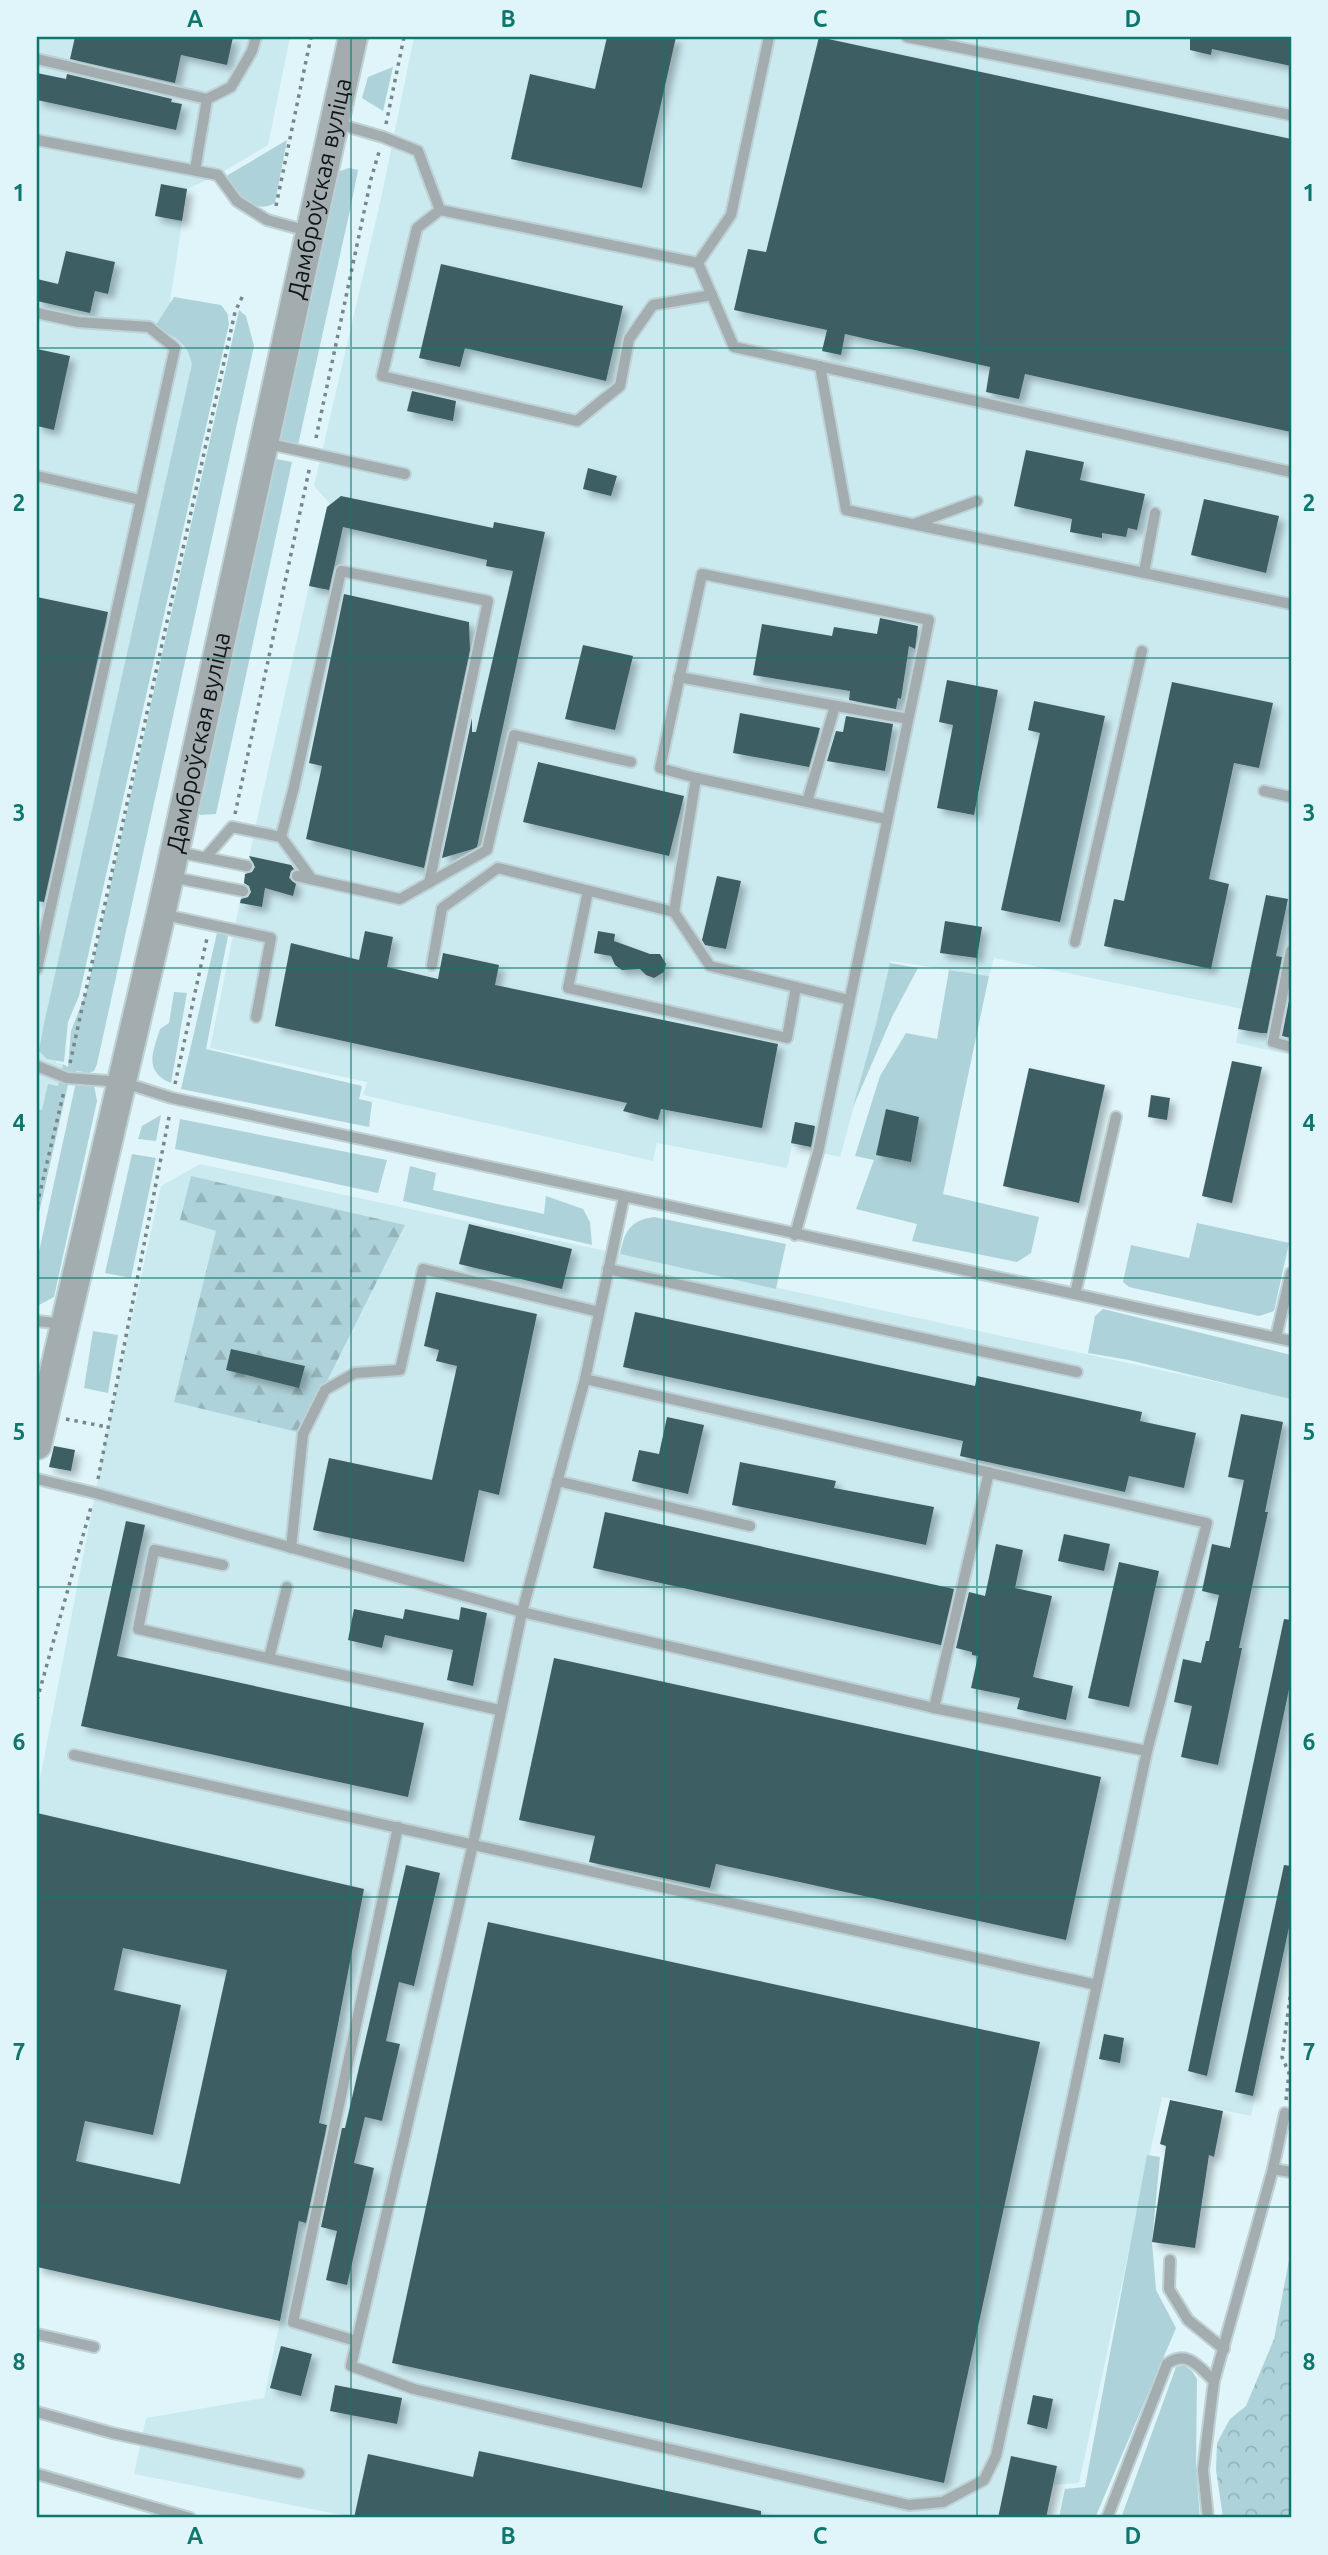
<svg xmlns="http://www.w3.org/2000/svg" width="1328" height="2555" font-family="Ubuntu,sans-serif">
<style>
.built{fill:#cbeaf0}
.grass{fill:#aed2d9}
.forest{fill:url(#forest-firs)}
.park{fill:url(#park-crowns)}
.building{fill:#3d5f64;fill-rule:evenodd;filter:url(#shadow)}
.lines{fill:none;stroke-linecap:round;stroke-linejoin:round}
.service-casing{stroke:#bed1d5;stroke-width:14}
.tertiary-casing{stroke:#bed1d5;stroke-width:32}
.path{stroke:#778689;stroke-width:3.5;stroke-dasharray:3.5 5;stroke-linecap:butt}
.service{stroke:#a3acae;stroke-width:10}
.tertiary{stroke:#a3acae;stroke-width:28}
.grid{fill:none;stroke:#0f766e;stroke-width:2;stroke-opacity:0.55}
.labels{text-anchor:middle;stroke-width:7;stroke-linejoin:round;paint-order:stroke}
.street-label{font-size:24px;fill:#0f1719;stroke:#dff5f9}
.neatline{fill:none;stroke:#0f766e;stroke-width:2.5}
.grid-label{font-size:23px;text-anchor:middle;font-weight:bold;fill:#0f766e}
</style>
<defs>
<pattern id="forest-firs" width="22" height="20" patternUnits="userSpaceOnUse" patternTransform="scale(1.75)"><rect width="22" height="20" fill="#aed2d9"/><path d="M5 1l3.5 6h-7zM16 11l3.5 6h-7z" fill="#94b4ba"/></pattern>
<pattern id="park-crowns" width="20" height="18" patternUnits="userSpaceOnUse" patternTransform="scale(1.75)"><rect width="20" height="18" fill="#aed2d9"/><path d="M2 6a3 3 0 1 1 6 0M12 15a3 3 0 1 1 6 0" fill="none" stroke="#94b4ba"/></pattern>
<filter id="shadow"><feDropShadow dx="5.5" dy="5.5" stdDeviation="3.5" flood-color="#0004"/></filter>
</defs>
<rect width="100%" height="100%" fill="#dff5f9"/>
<g class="built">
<path d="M37,37H290L268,145L218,175L187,189L170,302L229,314L130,763L56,1063L63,1064L58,1087L42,1110L37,1109Z"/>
<path d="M414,37H1291V1055L1236,1043L1242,1009L994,958L989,976L891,961L876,1026L840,1157L792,1146L787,1168L657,1143L653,1161L363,1095L367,1082L210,1048L254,833L309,586L327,507L330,504L314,486L382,194Z"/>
<path d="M200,1164L1291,1398V1935L1251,2116L1162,2097L1079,2483L1053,2485L1045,2518H357L134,2474L146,2418L264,2398L280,2321L37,2267V1794L108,1427L161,1186Z"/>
</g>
<g class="grass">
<path d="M393,67L383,111L362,98L368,77Z"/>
<path d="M287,140L275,203C257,214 239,198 227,184L228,175Z"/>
<path d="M349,168L358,170L350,210L298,445L282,441L279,434L336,178L340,171Z"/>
<path d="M174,297L221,305L227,313L229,324L79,996L68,1022L64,1062L47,1059L39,1051L43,1028L192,364C187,341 174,336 154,328Z"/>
<path d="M239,310L246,316L254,346L97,1064L94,1071L89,1073L77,1071L70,1076L37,1222V1109L42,1110L48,1084L58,1086L63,1064L68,1067L71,1031L87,990Z"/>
<path d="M276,459L292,462L216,814L200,815L196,809L273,464Z"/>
<path d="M217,933L228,936L206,1049L362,1086L359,1099L372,1102L369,1127L181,1089Z"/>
<path d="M890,963L918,968L893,1015L853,1107L876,1024Z"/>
<path d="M949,970L989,976L943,1194L1039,1217L1031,1253L1017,1262L912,1241L917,1224L856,1209L874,1160L855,1156L880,1076L906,1033L937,1039Z"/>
<path d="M174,992L187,993L171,1083C143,1071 153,1052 160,1029L169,1023Z"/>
<path d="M78,1073L87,1075L94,1085L97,1101L54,1297L37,1306V1261Z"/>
<path d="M161,1115L156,1141L138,1139L142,1126Z"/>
<path d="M180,1119L387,1160L378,1193L175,1149Z"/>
<path d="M132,1154L156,1158L131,1278L105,1273Z"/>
<path d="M410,1166L436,1173L433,1190L544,1214L546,1196L583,1209L590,1222L592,1245L403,1201Z"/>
<path d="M654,1217L786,1244L776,1289L620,1254C624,1232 630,1220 654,1217Z"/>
<path d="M1197,1223L1289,1243L1274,1311L1259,1316L1129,1287L1123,1282L1131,1245L1189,1258Z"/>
<path d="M1103,1309L1291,1355V1399L1129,1360L1088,1353L1095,1316Z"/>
<path d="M93,1331L118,1335L108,1393L84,1388Z"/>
<path d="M1147,2155L1160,2157L1152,2242L1156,2290L1176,2328L1095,2518H1059L1065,2489L1085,2487Z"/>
<path d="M1184,2365L1192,2371L1197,2379L1196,2467L1200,2518H1121L1176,2367Z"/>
</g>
<path class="forest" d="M191,1176L405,1225L301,1433L174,1402L216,1231L180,1220Z"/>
<path class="park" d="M1291,2250V2518H1223L1216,2470L1217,2443L1230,2419L1246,2406L1274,2339Z"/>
<g class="building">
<path d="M75,37H233L227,65L181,55L175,83L70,59Z"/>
<path d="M607,37H676L642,188L511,159L530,74L595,89Z"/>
<path d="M819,37L1291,139V432L1025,374L1019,399L986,392L990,367L845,334L841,355L822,351L827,330L734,310L748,249L766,252Z"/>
<path d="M1190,37H1291V66L1212,49L1211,55L1190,50Z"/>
<path d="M37,73L66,79L67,74L172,99L171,102L182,104L176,130L37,100Z"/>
<path d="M161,184L187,189L182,221L155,216Z"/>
<path d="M66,251L115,262L108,294L95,291L90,313L37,301V279L58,284Z"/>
<path d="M441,264L623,306L606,381L465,348L460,367L419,358Z"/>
<path d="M37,349L70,356L54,430L37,426Z"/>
<path d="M412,391L456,401L453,421L407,411Z"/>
<path d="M1026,450L1084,462L1080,480L1145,494L1137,530L1128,528L1126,537L1102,533V538L1070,532L1072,519L1014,506Z"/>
<path d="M588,468L617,476L611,496L583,489Z"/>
<path d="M341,496L493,528L494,522L545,532L477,847L473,849L442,858L472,718V732H476L513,571L486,566L487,560L343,527L329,590L309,586L327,507Z"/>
<path d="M1204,499L1279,516L1266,573L1191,555Z"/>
<path d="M344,594L469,622L470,650L424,868L306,839L322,766L309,763Z"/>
<path d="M37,597L108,612L44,902L37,901Z"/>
<path d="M880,618L918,626L915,649L909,646L901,699L898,698L896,709L849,700L850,691L753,675L762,624L832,636L834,627L877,634Z"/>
<path d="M583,645L633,656L615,730L565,719Z"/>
<path d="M947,680L998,690L974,815L937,808L953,725L939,722Z"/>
<path d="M1172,682L1273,703L1259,768L1234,763L1209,879L1229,884L1211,969L1104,946L1114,899L1124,901Z"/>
<path d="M1034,701L1105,716L1060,922L1001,910L1040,733L1028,730Z"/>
<path d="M740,713L820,728L809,767L733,753Z"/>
<path d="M846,716L893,724L885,771L827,761L836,731L843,732Z"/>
<path d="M538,762L684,796L669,856L523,822Z"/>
<path d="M249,856L291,865L294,869L291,871L289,878L296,884L293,896L265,888L262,907L240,903L241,899L248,897L251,892L249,886L244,883L245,874L252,872L255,867Z"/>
<path d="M717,876L741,881L726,949L705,945L702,940Z"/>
<path d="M1266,895L1288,899L1276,956L1282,957L1267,1033H1261L1238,1029Z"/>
<path d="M945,921L982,927L977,958L940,953Z"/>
<path d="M365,931L393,937L387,967L438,979L443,953L499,965L495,985L778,1044L762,1128L661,1109L658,1120L623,1111L627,1103L275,1026L291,943L359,960Z"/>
<path d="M598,931L615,934L614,941L650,954H660L666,964L664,972L654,978L646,975L640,969L622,970L615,965L611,956L594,953Z"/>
<path d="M1291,990V1038L1282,1036Z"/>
<path d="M1232,1061L1262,1067L1232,1203L1202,1196Z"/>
<path d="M1029,1068L1105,1085L1079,1203L1003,1186Z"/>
<path d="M1151,1095L1170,1098L1167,1120L1148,1117Z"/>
<path d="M886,1109L919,1117L911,1162L876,1155Z"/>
<path d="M795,1122L815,1126L811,1147L791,1143Z"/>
<path d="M469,1224L572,1249L562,1289L459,1264Z"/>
<path d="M436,1292L537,1314L499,1495L479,1490L464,1562L313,1530L329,1458L432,1480L457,1366L436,1361L439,1350L424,1346Z"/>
<path d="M635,1312L975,1386L977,1376L1142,1412L1140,1421L1196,1433L1184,1488L1129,1476L1125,1492L960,1456L963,1441L623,1367Z"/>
<path d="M231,1349L305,1366L299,1388L226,1370Z"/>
<path d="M1241,1414L1283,1422L1265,1512H1268L1239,1648H1242L1218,1765L1181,1757L1192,1706L1174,1702L1183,1659L1201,1663L1206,1641H1209L1219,1595L1202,1591L1212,1544L1230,1548L1244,1480L1228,1477Z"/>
<path d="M667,1417L704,1425L688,1494L632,1481L639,1450L659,1454Z"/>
<path d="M54,1446L75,1450L71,1471L49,1467Z"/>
<path d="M740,1462L836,1481L834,1488L934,1507L926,1545L732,1505Z"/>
<path d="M605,1512L954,1589L941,1645L593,1568Z"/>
<path d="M126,1521L145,1525L117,1656L424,1723L408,1797L81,1726Z"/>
<path d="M1064,1534L1110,1544L1104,1571L1058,1561Z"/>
<path d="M996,1544L1023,1550L1015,1588L1052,1596L1033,1677L1073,1686L1066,1720L1017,1709L1020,1698L971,1688L978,1656L972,1655V1652L956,1648L969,1592L985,1596Z"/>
<path d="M1119,1562L1159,1571L1129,1707L1088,1698Z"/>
<path d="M461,1607L487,1613L473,1686L447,1680L453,1650L385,1635L382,1648L348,1640L354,1609L403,1619L405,1609L459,1620Z"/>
<path d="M1284,1619L1291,1620V1680L1207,2076L1188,2071Z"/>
<path d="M554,1658L1101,1777L1066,1940L716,1864L710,1888L589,1862L595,1836L519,1820Z"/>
<path d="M37,1813L364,1889L319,2123L327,2125L306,2223L299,2221L280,2321L37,2267ZM123,1948L227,1970L180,2184L76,2161L85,2121L153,2135L181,2005L114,1990Z"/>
<path d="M406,1865L440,1873L414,1986L399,1982L386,2041L400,2044L382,2121L365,2117L354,2163L374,2168L347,2285L326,2280L337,2231L321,2227L342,2128H345Z"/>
<path d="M1284,1865L1291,1866V1918L1253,2096L1235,2092Z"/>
<path d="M488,1922L1040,2042L944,2483L392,2363Z"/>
<path d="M1104,2034L1124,2038L1120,2063L1099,2059Z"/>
<path d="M1170,2100L1223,2111L1214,2157L1209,2155L1195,2248L1152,2242L1166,2146L1160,2144Z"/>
<path d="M281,2346L312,2354L301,2396L270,2388Z"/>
<path d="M335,2385L402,2398L397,2424L330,2411Z"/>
<path d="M1033,2395L1053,2399L1047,2429L1027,2424Z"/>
<path d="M479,2451L761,2511V2518H354L368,2454L473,2477Z"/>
<path d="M1011,2456L1057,2466L1046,2518H998Z"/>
</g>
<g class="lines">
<g class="service-casing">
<g id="service">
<path d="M907,37L1290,115"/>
<path d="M37,59L207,99"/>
<path d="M335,123L383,137L418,151L440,210"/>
<path d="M37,140L218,175L237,201L267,220L308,231"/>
<path d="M195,170L207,99L231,87L252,51L256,37"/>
<path d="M698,263L440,210L417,228L382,376L577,421L620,386L629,339L653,305L712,295"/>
<path d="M698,263L734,347L1291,472"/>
<path d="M698,263L731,215L769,37"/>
<path d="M37,313L78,322L149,327L175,348L37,969"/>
<path d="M820,366L846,510L1291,604"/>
<path d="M265,443L405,474"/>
<path d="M37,476L136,499"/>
<path d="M914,524L977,501"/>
<path d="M1144,573L1155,513"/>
<path d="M679,677L908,719"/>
<path d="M696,778L674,912L710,966L849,1000"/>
<path d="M1264,791L1291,797"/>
<path d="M807,802L835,706"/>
<path d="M281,837L294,787L341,571L488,601L429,883"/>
<path d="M177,852L247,866"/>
<path d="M206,857L232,827L281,837L311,878"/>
<path d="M297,876L400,899L487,850L514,735L631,762"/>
<path d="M171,877L243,891"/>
<path d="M588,891L568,988L787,1038L796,987"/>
<path d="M161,914L271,938L256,1017"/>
<path d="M1075,942L1142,651"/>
<path d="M1291,951L1273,1042L1291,1047"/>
<path d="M432,965L442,908L498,868L674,912"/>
<path d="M37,1066L67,1078L122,1082L172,1098L1291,1341"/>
<path d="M795,1235L818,1152L929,620L702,574L660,768L696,778L886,819"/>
<path d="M608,1269L1077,1372"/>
<path d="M1075,1294L1116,1117"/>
<path d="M37,1321L64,1324"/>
<path d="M1276,1337L1291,1273"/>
<path d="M585,1379L1207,1523L1147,1751L996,2456L984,2480L943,2502L909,2505L414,2389L351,2366L473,1844L522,1612L934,1708L1147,1751"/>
<path d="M37,1479L95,1493L522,1612L585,1379L624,1197"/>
<path d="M557,1481L750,1526"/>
<path d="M291,1548L303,1434L325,1390L355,1373L400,1370L423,1269L599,1312"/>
<path d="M223,1565L154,1550L138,1629L499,1710"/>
<path d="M269,1658L287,1587"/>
<path d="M934,1708L989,1472"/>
<path d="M74,1755L1097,1985"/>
<path d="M1273,2169L1291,2172"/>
<path d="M1170,2260L1169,2289L1188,2320L1224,2349"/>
<path d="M37,2334L94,2347"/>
<path d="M356,2341L293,2322L398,1827"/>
<path d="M37,2412L112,2433L299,2473"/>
<path d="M37,2474L190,2518"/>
<path d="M1107,2518L1167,2364C1187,2349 1199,2367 1214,2381"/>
<path d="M1208,2518L1203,2470L1214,2381L1273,2169L1285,2113"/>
</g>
</g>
<g class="tertiary-casing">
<g id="tertiary">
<path id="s1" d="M37,1445L161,914L353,37"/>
</g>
</g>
<g class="path">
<path d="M386,124L404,37"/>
<path d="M276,206L311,37"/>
<path d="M316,438L371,179L379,152"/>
<path d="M235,814L310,466"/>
<path d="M70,1063L235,312L244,293"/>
<path d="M175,1084L207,938"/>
<path d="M37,1205L64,1091"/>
<path d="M66,1419L107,1427"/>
<path d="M98,1479L170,1112"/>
<path d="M37,1700L91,1507"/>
<path d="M1286,2100L1289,2073L1282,2057L1291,1990"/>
</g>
<use href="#service" class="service"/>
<use href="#tertiary" class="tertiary"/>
</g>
<path class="grid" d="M351,37V2518M664,37V2518M977,37V2518M37,348H1291M37,658H1291M37,968H1291M37,1278H1291M37,1587H1291M37,1897H1291M37,2207H1291"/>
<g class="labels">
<g class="street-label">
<text dy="8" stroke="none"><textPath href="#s1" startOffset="1288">Дамброўская вуліца</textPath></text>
<text dy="8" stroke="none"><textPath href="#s1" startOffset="721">Дамброўская вуліца</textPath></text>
</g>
</g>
<rect width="1328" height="2555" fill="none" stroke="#dff5f9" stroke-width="77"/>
<rect x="38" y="38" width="1252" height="2478" class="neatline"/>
<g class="grid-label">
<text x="195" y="27">A</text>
<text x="508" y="27">B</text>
<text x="820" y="27">C</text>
<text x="1133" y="27">D</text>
<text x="19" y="201">1</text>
<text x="1309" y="201">1</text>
<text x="19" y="511">2</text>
<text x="1309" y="511">2</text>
<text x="19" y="821">3</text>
<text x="1309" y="821">3</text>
<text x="19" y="1131">4</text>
<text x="1309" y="1131">4</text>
<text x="19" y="1440">5</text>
<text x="1309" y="1440">5</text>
<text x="19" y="1750">6</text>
<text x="1309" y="1750">6</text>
<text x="19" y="2060">7</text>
<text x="1309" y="2060">7</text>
<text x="19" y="2370">8</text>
<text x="1309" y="2370">8</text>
<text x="195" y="2544">A</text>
<text x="508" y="2544">B</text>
<text x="820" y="2544">C</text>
<text x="1133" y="2544">D</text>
</g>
</svg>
